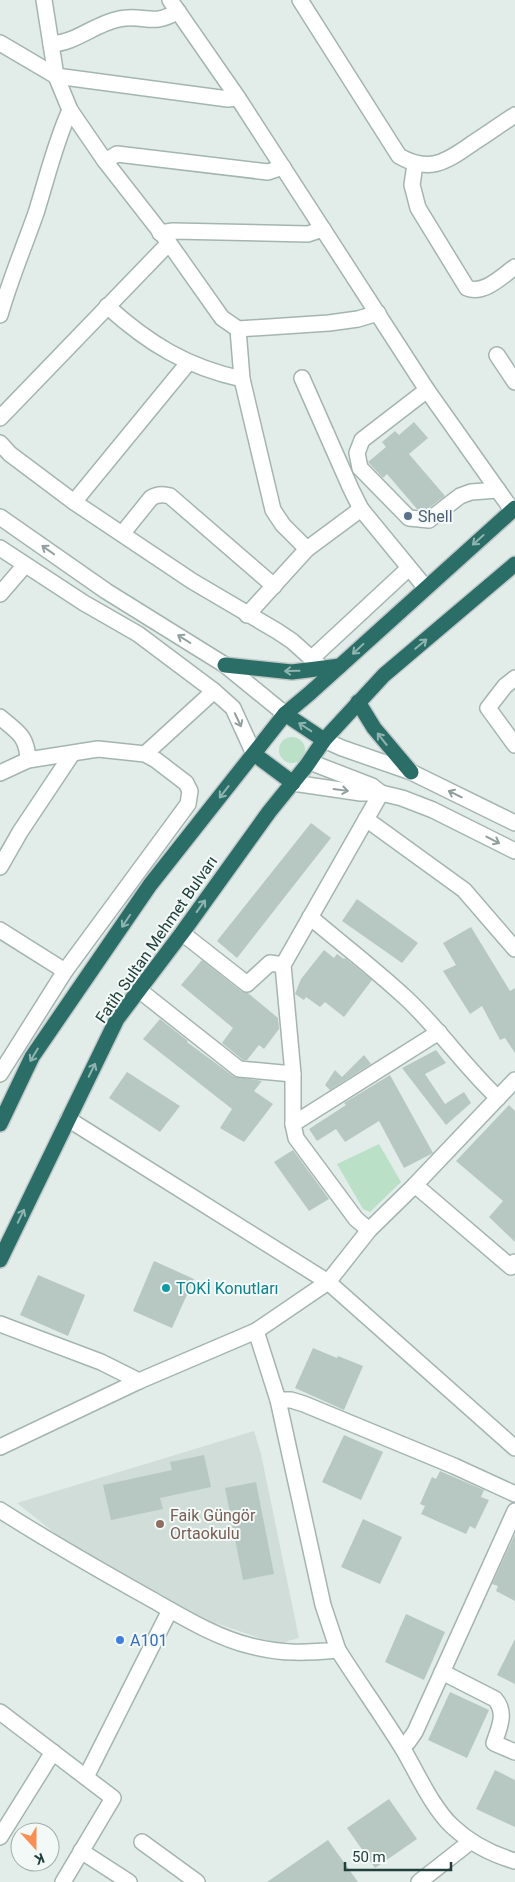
<svg xmlns="http://www.w3.org/2000/svg" width="515" height="1882" font-family="Roboto,sans-serif">
<style>
.built{fill:#d0ddd9}
.green{fill:#bae0c8}
.building{fill:#b7c8c3}
.lines{fill:none;stroke-linecap:round;stroke-linejoin:round}
.minor-casing{stroke:#a4b5b1;stroke-width:18}
.highway-casing{stroke:#c1c9c8;stroke-width:18}
.minor{stroke:#fff;stroke-width:15}
.highway{stroke:#2b6e67;stroke-width:15}
.oneway{stroke:#8fb4af}
.oneway2{stroke:#909f9d}
.service-dot{fill:#5c6f8a;stroke:#f3f9f7;stroke-width:2}
.culture-dot{fill:#0f9aa8;stroke:#f3f9f7;stroke-width:2}
.education-dot{fill:#8d6e63;stroke:#f3f9f7;stroke-width:2}
.shop-dot{fill:#3f7fe0;stroke:#f3f9f7;stroke-width:2}
.labels{text-anchor:middle;stroke-width:4;stroke-linejoin:round;paint-order:stroke}
.service-label{font-size:16px;fill:#4e5e75;stroke:#f3f9f7;text-anchor:start}
.street-label{font-size:16px;fill:#213f3b;stroke:#f3f9f7}
.culture-label{font-size:16px;fill:#0d838f;stroke:#f3f9f7;text-anchor:start}
.education-label{font-size:16px;fill:#785e54;stroke:#f3f9f7;text-anchor:start}
.shop-label{font-size:16px;fill:#366cbe;stroke:#f3f9f7;text-anchor:start}
</style>
<rect width="100%" height="100%" fill="#e2ede9"/>
<path class="built" d="M254,1431L261,1454L299,1638L277,1644L195,1616L71,1546L17,1503Z"/>
<g class="green">
<circle cx="292" cy="750" r="13"/>
<path d="M379,1144L401,1182L370,1212L363,1209L337,1164Z"/>
</g>
<g class="building">
<path d="M414,422L428,438L409,454L445,496L426,510L417,509L387,474L383,478L368,462L386,447L382,442L395,431L399,435Z"/>
<path d="M311,823L331,838L237,958L217,941Z"/>
<path d="M357,899L418,943L402,963L342,921Z"/>
<path d="M471,927L510,991L515,988V1053L505,1038L500,1040L482,1006L470,1014L443,971L456,965L443,943Z"/>
<path d="M324,950L334,958L337,954L344,959L345,958L372,980L344,1017L325,1002L320,1007L306,997L304,1000L295,994L301,979Z"/>
<path d="M202,960L241,991L248,993L278,1018L279,1029L264,1049L259,1045L247,1060H243L222,1043L233,1028L181,985Z"/>
<path d="M160,1019L188,1041L187,1042L233,1076L262,1081L254,1091L273,1104L244,1142L220,1128L232,1109L143,1039Z"/>
<path d="M436,1050L446,1063L425,1074L445,1104L464,1092L471,1103L446,1125L402,1068Z"/>
<path d="M364,1055L371,1064L330,1090L325,1085L335,1070L342,1077Z"/>
<path d="M127,1072L180,1106L160,1132L109,1098Z"/>
<path d="M390,1075L433,1153L404,1168L379,1121L345,1142L336,1129L317,1141L309,1129L346,1105L344,1103Z"/>
<path d="M509,1105L515,1111V1242L489,1217L503,1201L456,1161Z"/>
<path d="M293,1150L329,1199L309,1211L274,1162Z"/>
<path d="M154,1261L194,1279L172,1328L133,1311Z"/>
<path d="M38,1275L85,1295L68,1336L20,1315Z"/>
<path d="M313,1348L337,1358L338,1356L363,1366L344,1410L295,1388Z"/>
<path d="M344,1435L383,1452L361,1500L322,1482Z"/>
<path d="M204,1455L211,1487L160,1498L163,1509L111,1520L103,1485L172,1470L170,1462Z"/>
<path d="M440,1471L484,1490L481,1497L489,1500L475,1529L470,1526L466,1534L421,1514L425,1506L420,1504L432,1477L436,1479Z"/>
<path d="M256,1482L274,1574L243,1580L225,1488Z"/>
<path d="M363,1519L402,1537L380,1584L341,1567Z"/>
<path d="M515,1534V1601L496,1591L498,1586L492,1584Z"/>
<path d="M406,1614L445,1632L424,1680L385,1662Z"/>
<path d="M515,1639V1684L497,1675Z"/>
<path d="M450,1692L489,1710L467,1758L428,1740Z"/>
<path d="M495,1770L515,1780V1827L476,1809Z"/>
<path d="M389,1799L417,1839L375,1868L347,1828Z"/>
<path d="M328,1840L358,1882H267Z"/>
</g>
<g class="lines">
<g class="minor-casing">
<g id="minor">
<path d="M44,0L56,76L70,110L105,161L169,243L222,318L238,329L329,323L358,319L378,313"/>
<path d="M170,0L238,98L427,390L512,510"/>
<path d="M300,0L399,156C430,174 447,161 473,143C487,134 501,124 515,115"/>
<path d="M0,43L56,76L228,99L238,98"/>
<path d="M51,44C76,43 94,24 119,19C143,13 152,28 178,11"/>
<path d="M105,161L117,154L268,172L283,167"/>
<path d="M415,164L412,185L418,208L467,288C484,295 502,276 515,267"/>
<path d="M160,233L173,231L308,234L323,229"/>
<path d="M107,306C149,344 187,367 242,379"/>
<path d="M0,315C10,280 24,247 36,213C47,178 55,143 70,110"/>
<path d="M238,329L242,379L273,510L283,525L307,549"/>
<path d="M497,355L515,382"/>
<path d="M302,378L351,489L361,509L425,587"/>
<path d="M427,390L362,440L357,453L360,468L409,518L429,520L460,496L471,492L498,490"/>
<path d="M0,418L169,243"/>
<path d="M0,443L10,454L74,502L192,581L277,631L292,641L322,668"/>
<path d="M74,502L188,363"/>
<path d="M0,517L106,591L225,665L285,714"/>
<path d="M122,534L151,498C157,494 163,494 170,496L274,586"/>
<path d="M0,548L84,603L138,634L214,691L233,708L254,754"/>
<path d="M0,594L25,565"/>
<path d="M247,615L307,549L361,509"/>
<path d="M312,658L409,568"/>
<path d="M515,678L505,686L488,708L515,745"/>
<path d="M0,717C17,732 27,735 28,760"/>
<path d="M324,740L342,748L411,772L515,823"/>
<path d="M145,754L214,691"/>
<path d="M310,762L372,786L381,793L283,965L293,1074V1124L296,1138L356,1219L369,1230"/>
<path d="M0,773L28,760L98,749L145,754L156,760L186,783L190,791L188,804L65,971L0,1074"/>
<path d="M293,783L361,793H381L402,798L433,810L515,851"/>
<path d="M366,819L464,890L515,949"/>
<path d="M0,867L20,832L72,754"/>
<path d="M310,917C342,944 376,970 407,999C440,1030 465,1067 498,1098"/>
<path d="M0,930L65,971"/>
<path d="M182,933L247,984L270,963L283,965"/>
<path d="M139,990L239,1069L293,1074"/>
<path d="M68,1119L328,1282L515,1448"/>
<path d="M293,1124L439,1032"/>
<path d="M415,1185L515,1080"/>
<path d="M0,1324L101,1362L139,1381L256,1331L328,1282L369,1230L415,1185L511,1267L515,1262"/>
<path d="M278,1400H291L304,1404L454,1466L515,1494"/>
<path d="M0,1447L139,1381"/>
<path d="M0,1510C50,1542 99,1570 151,1599C181,1616 217,1638 251,1646C283,1654 305,1653 338,1650L323,1605L278,1400L256,1331"/>
<path d="M338,1650C359,1683 382,1715 403,1749C417,1773 432,1807 452,1826C471,1844 491,1854 515,1861"/>
<path d="M442,1672L495,1699C507,1713 499,1728 494,1743L515,1752"/>
<path d="M0,1712L113,1798L63,1882"/>
<path d="M402,1747L408,1742L415,1732L515,1511"/>
<path d="M86,1777L170,1610"/>
<path d="M0,1837L53,1752"/>
<path d="M142,1842L197,1882"/>
<path d="M81,1851L129,1882"/>
<path d="M419,1882L470,1842"/>
</g>
</g>
<g class="highway-casing">
<g id="highway">
<path d="M225,665L292,672L340,666"/>
<path d="M358,702L374,728L411,772"/>
<path d="M285,714L324,740"/>
<path d="M254,754L293,783"/>
<path d="M0,1124L32,1057L150,885L285,714L310,693L515,508"/>
<path d="M0,1260L117,1019L182,933L269,812L307,765L324,740L384,675L515,564"/>
</g>
</g>
<use href="#minor" class="minor"/>
<use href="#highway" class="highway"/>
</g>
<defs><path id="oneway-shaft" d="M-6 0H5M1.5-3L5.5 0L1.5 3" fill="none" stroke-width="1.6" stroke-linecap="round" stroke-linejoin="round" transform="scale(1.25)"/></defs>
<g class="oneway">
<use href="#oneway-shaft" transform="translate(478 540) rotate(138)"/>
<use href="#oneway-shaft" transform="translate(421 644) rotate(-40)"/>
<use href="#oneway-shaft" transform="translate(358 649) rotate(137)"/>
<use href="#oneway-shaft" transform="translate(292 671) rotate(179)"/>
<use href="#oneway-shaft" transform="translate(305 727) rotate(-147)"/>
<use href="#oneway-shaft" transform="translate(382 739) rotate(-128)"/>
<use href="#oneway-shaft" transform="translate(224 792) rotate(128)"/>
<use href="#oneway-shaft" transform="translate(201 906) rotate(-54)"/>
<use href="#oneway-shaft" transform="translate(126 921) rotate(124)"/>
<use href="#oneway-shaft" transform="translate(34 1055) rotate(121)"/>
<use href="#oneway-shaft" transform="translate(92 1070) rotate(-64)"/>
<use href="#oneway-shaft" transform="translate(21 1216) rotate(-64)"/>
</g>
<g class="oneway2">
<use href="#oneway-shaft" transform="translate(48 550) rotate(-145)"/>
<use href="#oneway-shaft" transform="translate(184 639) rotate(-148)"/>
<use href="#oneway-shaft" transform="translate(238 720) rotate(65)"/>
<use href="#oneway-shaft" transform="translate(341 790) rotate(8)"/>
<use href="#oneway-shaft" transform="translate(455 794) rotate(-154)"/>
<use href="#oneway-shaft" transform="translate(493 840) rotate(27)"/>
</g>
<circle class="service-dot" cx="408" cy="516" r="5"/>
<circle class="culture-dot" cx="166" cy="1288" r="5"/>
<circle class="education-dot" cx="160" cy="1524" r="5"/>
<circle class="shop-dot" cx="120" cy="1640" r="5"/>
<g class="labels">
<g class="service-label">
<text x="418" y="522">Shell</text>
</g>
<g class="street-label">
<text transform="translate(156 939) rotate(-55)" y="6">Fatih Sultan Mehmet Bulvarı</text>
</g>
<g class="culture-label">
<text x="176" y="1294">TOKİ Konutları</text>
</g>
<g class="education-label">
<text x="170" y="1521">Faik Güngör<tspan x="170" dy="18">Ortaokulu</tspan></text>
</g>
<g class="shop-label">
<text x="130" y="1646">A101</text>
</g>
</g>
<g transform="translate(35 1847) rotate(159)"><circle r="24" fill="#f3f9f7" stroke="#9fafac"/>
<path d="M0-4L9 19L0 12L-9 19Z" fill="#fa8f53"/>
<text y="-8" font-size="14" font-weight="bold" text-anchor="middle" fill="#213f3b">K</text>
</g>
<path d="M345 1862v8h106v-8" fill="none" stroke="#213f3b" stroke-width="2.5"/>
<text x="352" y="1862" font-size="15" fill="#213f3b" stroke="#f3f9f7" stroke-width="4" paint-order="stroke">50 m</text>
</svg>
